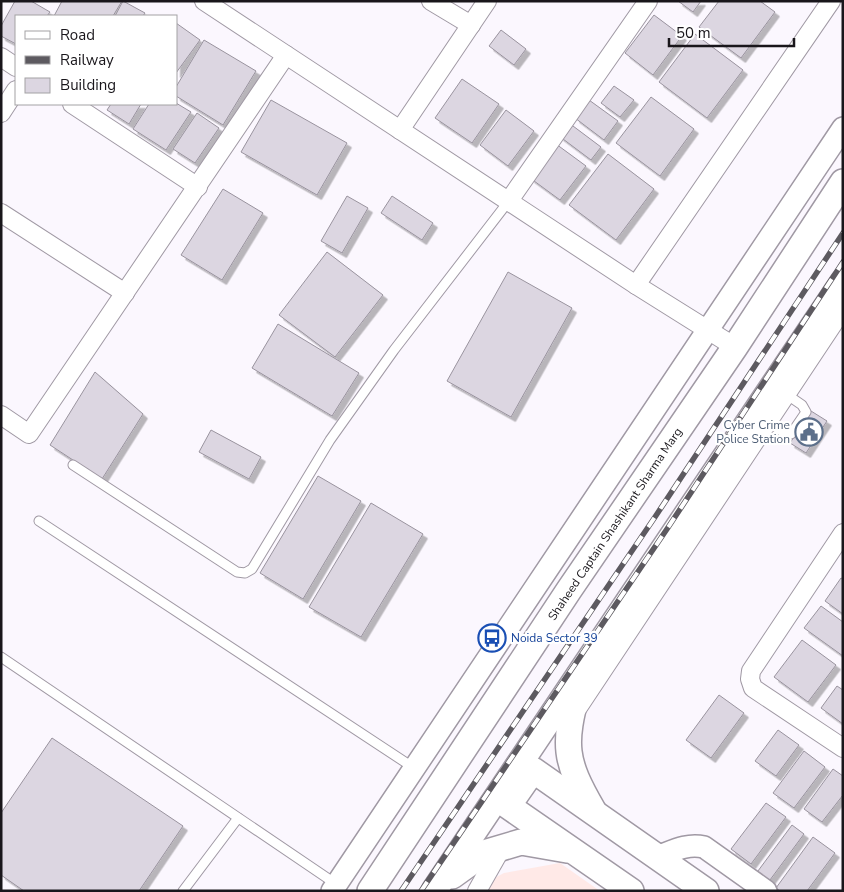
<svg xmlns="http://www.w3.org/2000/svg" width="844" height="892" font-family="'Nunito Sans',sans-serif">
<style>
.commercial{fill:#ffe9e7}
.building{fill:#dcd6e1;stroke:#99939e;filter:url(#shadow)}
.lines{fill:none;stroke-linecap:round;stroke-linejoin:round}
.service-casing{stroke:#a099a4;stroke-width:11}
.minor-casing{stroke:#a099a4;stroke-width:20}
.tertiary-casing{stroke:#a099a4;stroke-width:24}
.secondary-casing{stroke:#a099a4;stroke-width:28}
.service{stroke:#fff;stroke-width:9}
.minor{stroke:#fff;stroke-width:18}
.tertiary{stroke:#fff;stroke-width:21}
.secondary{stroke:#fff;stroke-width:25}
.rail-casing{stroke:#5d5a60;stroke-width:5.5}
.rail{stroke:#fff;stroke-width:4;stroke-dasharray:11;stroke-linecap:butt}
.labels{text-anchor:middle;stroke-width:4.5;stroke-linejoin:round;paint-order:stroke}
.service-label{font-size:12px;fill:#4e5e75;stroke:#fff;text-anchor:end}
.street-label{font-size:12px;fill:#19161b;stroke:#fff}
.transit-label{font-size:12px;fill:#164399;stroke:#fff;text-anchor:start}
</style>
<defs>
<filter id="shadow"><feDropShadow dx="4.5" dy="4.5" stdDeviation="0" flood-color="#0004"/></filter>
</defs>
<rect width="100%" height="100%" fill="#fbf7fe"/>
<path class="commercial" d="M560,863L600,891H469L504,873Z"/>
<g class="building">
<path d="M15,1H31L50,12L47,16H16V44L1,36V26Z"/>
<path d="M62,1H122L113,16H54Z"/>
<path d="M123,1L145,13L143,16H115Z"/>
<path d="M678,1H701L693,12Z"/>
<path d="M719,1H760L775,12L741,58L699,27Z"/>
<path d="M654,15L682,36L653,75L625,53Z"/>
<path d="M176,23L200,40L176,73Z"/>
<path d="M501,30L526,49L514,65L489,46Z"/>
<path d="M695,34L743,70L707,118L659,82Z"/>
<path d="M204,40L256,71L223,125L176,96V87Z"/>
<path d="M462,79L499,104L472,143L435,118Z"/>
<path d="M614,86L634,100L620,117L601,103Z"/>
<path d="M651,97L694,129L660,176L616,143Z"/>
<path d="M271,100L347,143L317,195L241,152Z"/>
<path d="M589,100L618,121L604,140L575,118Z"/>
<path d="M176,103L191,112L166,150L133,129L149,104Z"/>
<path d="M111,104H141L129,124L107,110Z"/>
<path d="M506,110L534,131L508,166L480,145Z"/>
<path d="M197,113L219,128L195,163L173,149Z"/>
<path d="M569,123L601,147L591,160L559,136Z"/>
<path d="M556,144L586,166L560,200L530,178Z"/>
<path d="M608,154L654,189L616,240L569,205Z"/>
<path d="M223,189L263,213L222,280L181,255Z"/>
<path d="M347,196L368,208L342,253L321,241Z"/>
<path d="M392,196L433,223L422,240L381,213Z"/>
<path d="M327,252L383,295L335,357L279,315Z"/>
<path d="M508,272L572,308L511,417L447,381Z"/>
<path d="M278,324L359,373L332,416L252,368Z"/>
<path d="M95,372L143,414L102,479L50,445Z"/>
<path d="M811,411L827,421L806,453L790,443Z"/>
<path d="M211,430L261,457L249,479L199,452Z"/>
<path d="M318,476L361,501L303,599L260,573Z"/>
<path d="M371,503L423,534L361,637L309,607Z"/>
<path d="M841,578L843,579V614L825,601Z"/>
<path d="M821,606L843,622V656L804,628Z"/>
<path d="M802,640L836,665L808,702L774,677Z"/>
<path d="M837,686L843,690V724L821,708Z"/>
<path d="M719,695L744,713L711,758L686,740Z"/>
<path d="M778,730L799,745L776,776L755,761Z"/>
<path d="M52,738L183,826L139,891H24L1,875V813Z"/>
<path d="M804,751L825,767L794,808L773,793Z"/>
<path d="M833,769L843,776V795L822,822L804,809Z"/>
<path d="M766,803L786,817L751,864L731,849Z"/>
<path d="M792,825L804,834L767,884L755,875Z"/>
<path d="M813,837L835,853L807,891H780L776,888Z"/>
</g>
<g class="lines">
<g class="service-casing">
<g id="service">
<path d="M768,422L787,435L791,434L806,412L802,405L786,394"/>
<path d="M73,465L237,572L245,573L252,569L330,440L394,350L508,202"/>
<path d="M39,521L414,768"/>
<path d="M1,657L336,884"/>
<path d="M183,891L238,818"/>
</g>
</g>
<g class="minor-casing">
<g id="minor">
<path d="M204,1L636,285L735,347"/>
<path d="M431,1L471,25"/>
<path d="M1,57L16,67"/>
<path d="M72,104L198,187"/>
<path d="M1,113L16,90"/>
<path d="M400,130L487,1"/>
<path d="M508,202L648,1"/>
<path d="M1,213L125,293"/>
<path d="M636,285L831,1"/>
<path d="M1,415L29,434L286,55"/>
<path d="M843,533L751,671L750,679L753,688L843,748"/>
<path d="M577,709L843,309"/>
<path d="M477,891L502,847"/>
</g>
</g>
<g class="tertiary-casing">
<g id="tertiary">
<path d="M657,857C673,851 687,843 704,847L766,891"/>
<path d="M332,891L843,128"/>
</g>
</g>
<g class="secondary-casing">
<g id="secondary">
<path d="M578,689C563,745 564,760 593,810"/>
<path d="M452,876L484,853L521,842L567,850"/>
<path d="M370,891L569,590L735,347L843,182"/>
<path d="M434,891L843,282"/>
<path d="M631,891L508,806L533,770L706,891"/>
</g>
</g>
<use href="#service" class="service"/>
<use href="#minor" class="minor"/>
<use href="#tertiary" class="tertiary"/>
<use href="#secondary" class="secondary"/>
<g class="rail-casing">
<g id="rail">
<path d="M401,891L655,517L843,233"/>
<path d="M421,891L667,529L843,262"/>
</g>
</g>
<use href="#rail" class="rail"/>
</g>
<defs>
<g id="civic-ring" transform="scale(1.4375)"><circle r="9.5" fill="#fff" stroke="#5c6f8a" stroke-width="1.5"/><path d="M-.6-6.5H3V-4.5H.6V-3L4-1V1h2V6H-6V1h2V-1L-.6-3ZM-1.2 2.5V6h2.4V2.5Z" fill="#5c6f8a"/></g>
<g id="bus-ring" transform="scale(1.4375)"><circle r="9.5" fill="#fff" stroke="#1a4fb4" stroke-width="1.5"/><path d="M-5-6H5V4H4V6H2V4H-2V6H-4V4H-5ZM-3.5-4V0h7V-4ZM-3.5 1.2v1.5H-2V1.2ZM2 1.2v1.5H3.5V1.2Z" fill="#1a4fb4"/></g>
</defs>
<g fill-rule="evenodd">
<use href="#civic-ring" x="809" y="432"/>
<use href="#bus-ring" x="492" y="638"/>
</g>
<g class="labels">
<g class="service-label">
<text x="790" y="429">Cyber Crime<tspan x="790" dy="14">Police Station</tspan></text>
</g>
<g class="street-label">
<text transform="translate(615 524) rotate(-56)" y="4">Shaheed Captain Shashikant Sharma Marg</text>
</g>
<g class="transit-label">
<text x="511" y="642">Noida Sector 39</text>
</g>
</g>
<rect width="844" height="892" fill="none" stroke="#19161b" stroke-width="5"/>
<rect x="15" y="15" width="162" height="90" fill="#ffffff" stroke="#a3a2a4"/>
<rect x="25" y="31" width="25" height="8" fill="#ffffff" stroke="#a3a2a4"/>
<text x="60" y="40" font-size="15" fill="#19161b">Road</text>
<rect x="25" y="56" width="25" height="8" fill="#5d5a60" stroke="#a3a2a4"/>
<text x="60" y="65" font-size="15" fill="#19161b">Railway</text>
<rect x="25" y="78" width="25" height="15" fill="#dcd6e1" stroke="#a3a2a4"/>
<text x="60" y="90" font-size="15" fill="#19161b">Building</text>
<path d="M669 38v8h125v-8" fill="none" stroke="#19161b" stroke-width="2.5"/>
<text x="676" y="38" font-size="15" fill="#19161b" stroke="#ffffff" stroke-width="4" paint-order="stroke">50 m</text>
</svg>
